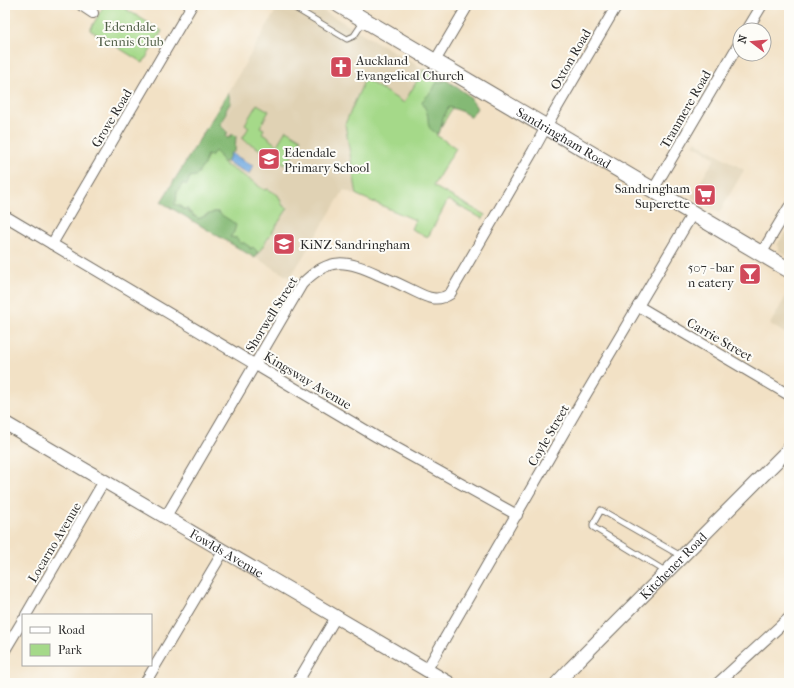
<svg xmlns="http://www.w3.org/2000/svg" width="794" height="688" font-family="'IM FELL French Canon',serif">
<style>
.built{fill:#e0d2b4}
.green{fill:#a5d989;stroke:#68825a}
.forest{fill:#84b975;stroke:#587250}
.water{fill:#71a9e0;stroke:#4e6a86}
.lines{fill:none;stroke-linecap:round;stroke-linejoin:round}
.lane-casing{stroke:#716b61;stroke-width:7}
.street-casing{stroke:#716b61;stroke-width:12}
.secondary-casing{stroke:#716b61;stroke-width:15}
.primary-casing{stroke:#716b61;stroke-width:17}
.lane{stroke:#fff;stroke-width:5}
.street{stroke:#fff;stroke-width:10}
.secondary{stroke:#fff;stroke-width:13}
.primary{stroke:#fff;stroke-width:15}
.labels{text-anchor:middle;stroke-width:4;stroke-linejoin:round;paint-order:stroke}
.park-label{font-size:13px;fill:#505f47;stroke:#fdfcf7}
.street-label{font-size:13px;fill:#2b2b2b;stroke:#fdfcf7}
.poi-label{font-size:13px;fill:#2b2b2b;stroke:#fdfcf7;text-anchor:start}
</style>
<rect width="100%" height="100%" fill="#fdfcf7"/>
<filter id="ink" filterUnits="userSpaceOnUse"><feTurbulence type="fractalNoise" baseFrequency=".025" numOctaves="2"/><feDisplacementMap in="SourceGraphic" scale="8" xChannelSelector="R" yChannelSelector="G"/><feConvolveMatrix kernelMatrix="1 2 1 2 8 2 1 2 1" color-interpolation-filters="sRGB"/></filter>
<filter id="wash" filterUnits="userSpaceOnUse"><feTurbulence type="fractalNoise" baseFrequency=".012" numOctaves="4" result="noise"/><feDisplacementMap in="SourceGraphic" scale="16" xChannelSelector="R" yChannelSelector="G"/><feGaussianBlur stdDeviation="0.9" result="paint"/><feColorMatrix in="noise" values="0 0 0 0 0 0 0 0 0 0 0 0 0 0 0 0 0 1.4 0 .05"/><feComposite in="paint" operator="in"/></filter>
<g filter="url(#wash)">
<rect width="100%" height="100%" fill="#f2e1c5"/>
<g class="built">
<path d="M279,5H313L424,69L404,103L365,79L345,124L357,195L344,190L290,278L161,202L228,93Z"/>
<path d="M695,141L744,170L719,213L691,197L715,158L693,145Z"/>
<path d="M785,232L789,235V257L779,251L777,245Z"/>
<path d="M789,291V336L770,324Z"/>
</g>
<g class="green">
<path d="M104,5H119L162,31L143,63L90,30Z"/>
<path d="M424,69L462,92L436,135L456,148L433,186L485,215L483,219L448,200L428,237L411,229L415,220L357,195L345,124L365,79L404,103Z"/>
<path d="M257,104L269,111L260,127L264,129L262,133L269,137V139L277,145L286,130L301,139L287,165L242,139L249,127L245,124Z"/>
<path d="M215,151L220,156L224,164L257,184L258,186L265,190L268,189L278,195L283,206L288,208L257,255V251L250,249L244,243L240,244L229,237L218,212H214L198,219L186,209H182L174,204C178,200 176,197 177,192C178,190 181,186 183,184C193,171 200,175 208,155Z"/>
</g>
<g class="forest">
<path d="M446,80L468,95L477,108L471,117L461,111L449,107L443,118L440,131L438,134C425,127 430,126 427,113C426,109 423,105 422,101L432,91L437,82H442Z"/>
<path d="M228,93L231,102L226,110V115L220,125L228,133L226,134L227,138H229L230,136L233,134L236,136L235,151L231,153L227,162H222L220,156L215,151L211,156L207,155L204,165L196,176L190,177L187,185L183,183L177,192L176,202L174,204L181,206L182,209H188V212L193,214V216L197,217L198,219L214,212H218C223,217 230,219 236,225L234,232L230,237L237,238L240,243H244L250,247V249L253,247L257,251V255L255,258L161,202Z"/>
</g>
<path class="water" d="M231,153L253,166L249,174L227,162Z"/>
</g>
<g filter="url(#ink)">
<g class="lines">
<g class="lane-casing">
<g id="lane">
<path d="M290,5L347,39L354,36L364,21"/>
<path d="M665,571L593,527V524L601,510L681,556"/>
</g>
</g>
<g class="street-casing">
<g id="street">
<path d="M81,5L93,13"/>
<path d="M747,30L762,5"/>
<path d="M435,61L468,5"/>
<path d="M653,190L740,42"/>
<path d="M5,216L377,437L517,515"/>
<path d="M52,244L192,5"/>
<path d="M761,254L789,207"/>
<path d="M638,306L789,395"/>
<path d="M165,518L302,284C329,256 347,260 379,275C391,280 404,286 416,292C428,298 438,302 450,294L533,151L551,118L617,5"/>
<path d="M26,615L104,481"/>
<path d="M5,650L23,620"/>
<path d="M426,671L579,406L693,213"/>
<path d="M145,683L223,552"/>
<path d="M297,683L336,617"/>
<path d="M718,683L789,618"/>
</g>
</g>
<g class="secondary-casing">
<g id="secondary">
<path id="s1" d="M5,423L449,683"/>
<path id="s2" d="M557,683L571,668L789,449"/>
</g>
</g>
<g class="primary-casing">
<g id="primary">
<path id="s3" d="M339,5L789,270"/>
</g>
</g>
<use href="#lane" class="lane"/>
<use href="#street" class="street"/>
<use href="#secondary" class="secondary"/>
<use href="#primary" class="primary"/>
</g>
</g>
<defs>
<g id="church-square" transform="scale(1.15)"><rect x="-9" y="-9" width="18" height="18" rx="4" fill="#d1495b" stroke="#fdfcf7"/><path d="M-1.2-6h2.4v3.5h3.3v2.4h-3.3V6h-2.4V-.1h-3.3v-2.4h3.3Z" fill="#fff"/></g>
<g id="school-square" transform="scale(1.15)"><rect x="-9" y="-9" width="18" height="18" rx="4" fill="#d1495b" stroke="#fdfcf7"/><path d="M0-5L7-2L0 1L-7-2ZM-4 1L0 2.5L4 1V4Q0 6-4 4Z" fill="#fff"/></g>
<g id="supermarket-square" transform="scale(1.15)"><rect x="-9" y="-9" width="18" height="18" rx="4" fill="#d1495b" stroke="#fdfcf7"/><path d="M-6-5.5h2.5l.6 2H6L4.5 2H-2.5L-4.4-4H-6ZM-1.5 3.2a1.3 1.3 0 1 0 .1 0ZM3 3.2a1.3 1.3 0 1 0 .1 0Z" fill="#fff"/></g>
<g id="bar-square" transform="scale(1.15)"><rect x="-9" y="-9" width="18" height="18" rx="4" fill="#d1495b" stroke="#fdfcf7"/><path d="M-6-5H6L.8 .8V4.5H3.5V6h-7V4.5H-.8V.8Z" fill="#fff"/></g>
</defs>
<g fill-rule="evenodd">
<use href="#church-square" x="341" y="67"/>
<use href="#school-square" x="269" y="159"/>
<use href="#supermarket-square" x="705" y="195"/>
<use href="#school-square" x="284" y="244"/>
<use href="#bar-square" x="750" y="274"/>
</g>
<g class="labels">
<g class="park-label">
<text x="130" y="31">Edendale<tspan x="130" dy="15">Tennis Club</tspan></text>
</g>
<g class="street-label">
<text transform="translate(570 59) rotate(-60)" y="5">Oxton Road</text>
<text transform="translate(685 109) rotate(-60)" y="5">Tranmere Road</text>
<text transform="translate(111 118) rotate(-59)" y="5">Grove Road</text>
<text dy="5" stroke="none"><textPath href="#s3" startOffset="261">Sandringham Road</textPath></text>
<text transform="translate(271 314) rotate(-58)" y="5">Shorwell Street</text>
<text transform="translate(720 339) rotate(30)" y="5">Carrie Street</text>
<text transform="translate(308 380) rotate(31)" y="5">Kingsway Avenue</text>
<text transform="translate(548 435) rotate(-60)" y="5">Coyle Street</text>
<text transform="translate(54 542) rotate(-59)" y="5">Locarno Avenue</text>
<text dy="5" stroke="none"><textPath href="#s1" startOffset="257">Fowlds Avenue</textPath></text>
<text dy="5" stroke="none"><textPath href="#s2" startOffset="165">Kitchener Road</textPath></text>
</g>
<g class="poi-label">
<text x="356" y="65">Auckland<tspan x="356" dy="15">Evangelical Church</tspan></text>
<text x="284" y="157">Edendale<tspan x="284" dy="15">Primary School</tspan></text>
<text x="690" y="193" text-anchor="end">Sandringham<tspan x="690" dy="15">Superette</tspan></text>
<text x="300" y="249">KiNZ Sandringham</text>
<text x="734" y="272" text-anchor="end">507 - bar<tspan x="734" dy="15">n eatery</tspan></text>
</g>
</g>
<rect width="794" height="688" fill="none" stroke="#fdfcf7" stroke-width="20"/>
<rect x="22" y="614" width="130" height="52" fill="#fdfcf7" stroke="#a9a8a5"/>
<rect x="30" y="627" width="20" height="6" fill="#ffffff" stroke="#a9a8a5"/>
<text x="58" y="634" font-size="12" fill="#2b2b2b">Road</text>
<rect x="30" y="644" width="20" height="12" fill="#a5d989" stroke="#a9a8a5"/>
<text x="58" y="654" font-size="12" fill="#2b2b2b">Park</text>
<g transform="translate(752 42) rotate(286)"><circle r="19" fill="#fdfcf7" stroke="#a9a8a5"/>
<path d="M0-3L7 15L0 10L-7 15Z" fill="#d1495b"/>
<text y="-6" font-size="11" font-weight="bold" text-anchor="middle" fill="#2b2b2b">N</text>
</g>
</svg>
